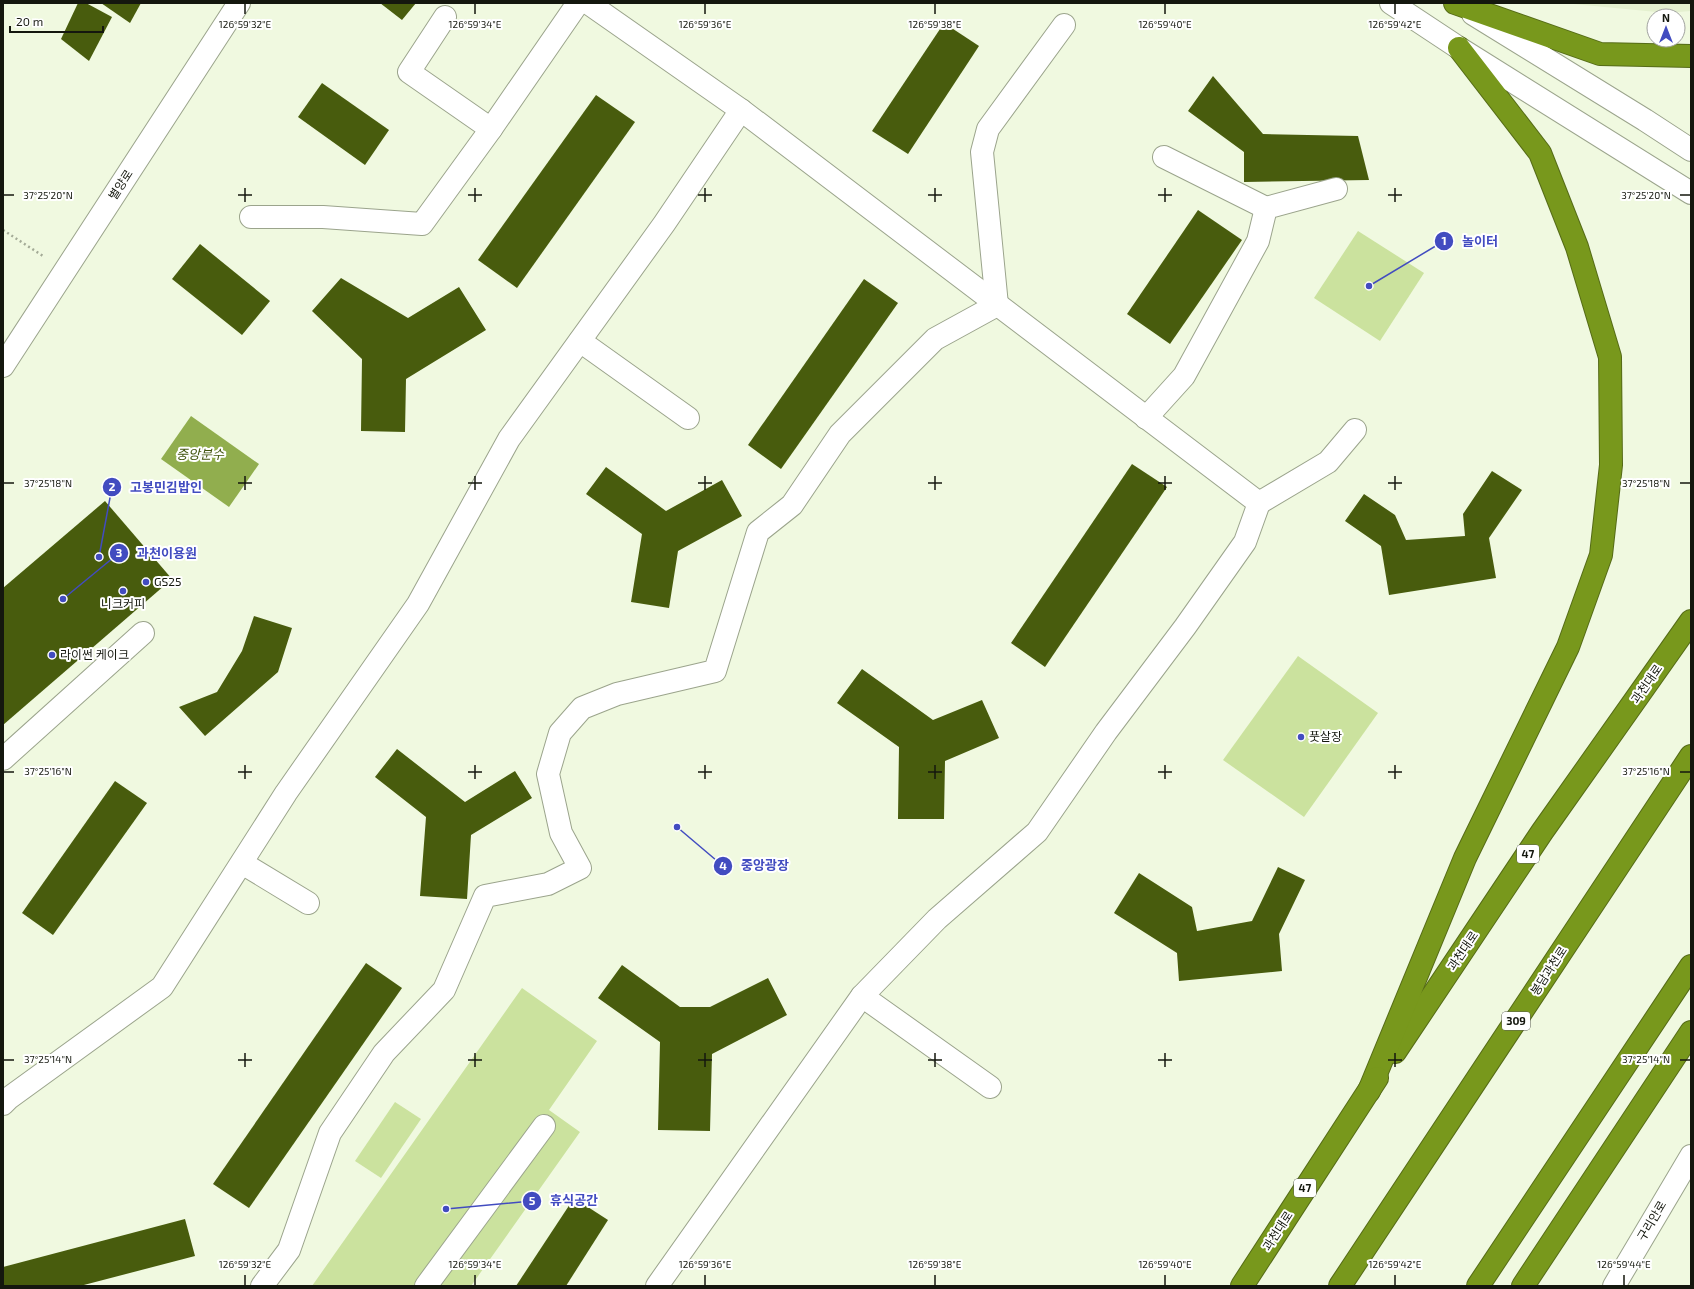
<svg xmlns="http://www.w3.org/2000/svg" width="1694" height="1289" font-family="'Exo 2','Noto Sans KR',sans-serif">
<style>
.built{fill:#e4f0cf}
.green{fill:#cbe29e}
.water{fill:#91ae4e}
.building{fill:#485c0d}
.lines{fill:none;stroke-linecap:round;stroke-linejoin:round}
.minor-casing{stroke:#9ba48c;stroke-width:24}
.highway-casing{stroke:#556b17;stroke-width:24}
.path{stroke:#a4ab97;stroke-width:2.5;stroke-dasharray:2 3;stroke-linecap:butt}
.minor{stroke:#fff;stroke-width:22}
.highway{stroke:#78981c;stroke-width:22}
.ticks{fill:none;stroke:#14170e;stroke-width:1.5}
.poi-dot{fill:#424cc0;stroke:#fff;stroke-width:1.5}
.labels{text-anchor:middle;stroke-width:4;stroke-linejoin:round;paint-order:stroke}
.shield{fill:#fff;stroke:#5a5d56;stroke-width:1}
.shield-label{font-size:11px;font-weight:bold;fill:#14170e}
.street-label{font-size:12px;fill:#14170e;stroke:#fff}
.poi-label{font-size:12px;fill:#14170e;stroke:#fff;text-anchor:start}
.water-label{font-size:13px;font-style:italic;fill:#42550f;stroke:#fff}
.ticks-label{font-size:10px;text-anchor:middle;fill:#14170e;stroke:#fff;stroke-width:4;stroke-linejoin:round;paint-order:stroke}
.leader{fill:none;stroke:#424cc0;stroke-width:1.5}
.callout-dot{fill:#424cc0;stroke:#fff;stroke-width:1.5}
.mark-label{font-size:12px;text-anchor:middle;font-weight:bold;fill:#fff}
.callout-label{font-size:13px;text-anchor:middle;font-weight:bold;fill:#424cc0;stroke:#fff;stroke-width:4;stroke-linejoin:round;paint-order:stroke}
</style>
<rect width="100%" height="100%" fill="#f0f9e0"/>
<path class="built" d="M1563,3H1691V11L1667,13Z"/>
<g class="green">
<path d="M1358,231L1424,273L1380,341L1314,298Z"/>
<path d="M1298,656L1378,713L1304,817L1223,760Z"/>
<path d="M522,988L597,1041L549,1110L580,1132L471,1286H312Z"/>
<path d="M395,1102L421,1119L381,1178L355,1161Z"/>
</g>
<path class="water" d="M191,416L259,464L229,507L161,459Z"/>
<g class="building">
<path d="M78,3H86L112,17L89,61L61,39Z"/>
<path d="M101,3H141L130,23Z"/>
<path d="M380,3H416L402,20Z"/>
<path d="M944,23L979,46L908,154L872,131Z"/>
<path d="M1213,76L1263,134L1358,136L1369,180L1244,182V152L1188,111Z"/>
<path d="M322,83L389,130L365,165L298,117Z"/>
<path d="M596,95L635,122L517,288L478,260Z"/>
<path d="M1198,210L1242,240L1170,344L1127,314Z"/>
<path d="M200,244L270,301L242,335L172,279Z"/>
<path d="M341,278L408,318L459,287L486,330L406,379L405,432L361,431L362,359L312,311Z"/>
<path d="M864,279L898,303L781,469L748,445Z"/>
<path d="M1132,464L1167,487L1045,667L1011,643Z"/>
<path d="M606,467L666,511L722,480L742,516L678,551L669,608L631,602L642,534L586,494Z"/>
<path d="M1492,471L1522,490L1489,538L1496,578L1389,595L1381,546L1345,521L1364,494L1395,515L1406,540L1465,536L1463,514Z"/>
<path d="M105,501L172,579L3,725V588Z"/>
<path d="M254,616L292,628L278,672L205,736L179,707L217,692L242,651Z"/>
<path d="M862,669L933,720L982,700L999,738L945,761L944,819H898L899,747L837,703Z"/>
<path d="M397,749L465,802L515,771L532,798L471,835L467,899L420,896L426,817L375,777Z"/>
<path d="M115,781L147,803L53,935L22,913Z"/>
<path d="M1278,867L1305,880L1279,934L1282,971L1179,981L1177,953L1114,913L1139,873L1192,907L1197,931L1252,921Z"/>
<path d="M366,963L402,988L249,1208L213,1184Z"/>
<path d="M622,965L680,1007H710L768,978L787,1015L712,1054L710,1131L658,1130L660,1042L598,998Z"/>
<path d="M574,1198L608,1220L566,1286H516Z"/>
<path d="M185,1219L195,1256L80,1286H3V1267Z"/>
</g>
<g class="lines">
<g class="minor-casing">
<g id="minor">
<path d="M588,3L741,110L1259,503L1245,542L1185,627L1106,732L1037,832L937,919L862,996L657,1286"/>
<path d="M1391,3L1459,48L1691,193"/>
<path d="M1473,14L1645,120L1691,150"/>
<path d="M445,17L409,72L491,129L578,3"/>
<path d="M1164,157L1266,208"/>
<path d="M251,217H323L422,224L491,129"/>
<path d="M580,341L688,418"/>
<path d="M3,366L239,3"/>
<path d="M1146,418L1184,376L1258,241L1266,208L1336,189"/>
<path d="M1259,503L1328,462L1355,430"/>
<path d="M3,759L143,633"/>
<path d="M242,863L308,903"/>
<path d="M862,996L990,1087"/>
<path d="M3,1104L9,1098L162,987L286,793L418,604L509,439L664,224L741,110"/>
<path d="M262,1286L289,1250L330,1133L384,1053L444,990L485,896L548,884L580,868L561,833L548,774L560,733L582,708L617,694L715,671L758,532L792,505L840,434L935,339L997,305L982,152L988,129L1064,25"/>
<path d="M426,1286L544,1126"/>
<path d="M1614,1286L1691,1156"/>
</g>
</g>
<g class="highway-casing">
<g id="highway">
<path d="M1455,3L1600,54L1691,56"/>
<path d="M1395,1052L1542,832L1691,621"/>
<path d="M1369,1091L1465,858L1568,647L1601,555L1611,465L1610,357L1577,247L1540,153L1459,48"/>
<path d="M1242,1286L1377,1078"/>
<path d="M1340,1286L1691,756"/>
<path d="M1478,1286L1691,966"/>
<path d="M1523,1286L1691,1032"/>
</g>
</g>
<path class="path" d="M3,230L43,256"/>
<use href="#minor" class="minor"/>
<use href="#highway" class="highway"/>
</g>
<path class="ticks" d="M245,4V14M475,4V14M705,4V14M935,4V14M1165,4V14M1395,4V14M245,188V202M475,188V202M705,188V202M935,188V202M1165,188V202M1395,188V202M4,195H14M238,195H252M468,195H482M698,195H712M928,195H942M1158,195H1172M1388,195H1402M1680,195H1690M245,476V490M475,476V490M705,476V490M935,476V490M1165,476V490M1395,476V490M4,483H14M238,483H252M468,483H482M698,483H712M928,483H942M1158,483H1172M1388,483H1402M1680,483H1690M245,765V779M475,765V779M705,765V779M935,765V779M1165,765V779M1395,765V779M4,772H14M238,772H252M468,772H482M698,772H712M928,772H942M1158,772H1172M1388,772H1402M1680,772H1690M245,1053V1067M475,1053V1067M705,1053V1067M935,1053V1067M1165,1053V1067M1395,1053V1067M4,1060H14M238,1060H252M468,1060H482M698,1060H712M928,1060H942M1158,1060H1172M1388,1060H1402M1680,1060H1690M245,1275V1285M475,1275V1285M705,1275V1285M935,1275V1285M1165,1275V1285M1395,1275V1285M1624,1275V1285"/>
<g class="poi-dot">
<circle cx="146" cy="582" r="4"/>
<circle cx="123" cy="591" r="4"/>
<circle cx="52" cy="655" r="4"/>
<circle cx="1301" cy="737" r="4"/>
</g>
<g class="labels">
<g class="shield">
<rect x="1517" y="845" width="22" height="18" rx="3"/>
<rect x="1502" y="1012" width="28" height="18" rx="3"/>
<rect x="1294" y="1179" width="22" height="18" rx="3"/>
</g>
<g class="shield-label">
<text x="1528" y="858">47</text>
<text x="1516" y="1025">309</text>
<text x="1305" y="1192">47</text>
</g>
<g class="street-label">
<text transform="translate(121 185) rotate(-57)" y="4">별양로</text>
<text transform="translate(1647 684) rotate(-55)" y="4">과천대로</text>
<text transform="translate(1463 951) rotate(-56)" y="4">과천대로</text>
<text transform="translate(1549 971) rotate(-57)" y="4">봉담과천로</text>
<text transform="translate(1652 1221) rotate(-59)" y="4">구리안로</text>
<text transform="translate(1278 1231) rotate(-57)" y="4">과천대로</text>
</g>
<g class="poi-label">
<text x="154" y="586">GS25</text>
<text x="123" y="608" text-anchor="middle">니크커피</text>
<text x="60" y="659">라이썬 케이크</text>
<text x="1309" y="741">풋살장</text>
</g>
<g class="water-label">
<text x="200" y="459">중앙분수</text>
</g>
</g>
<g class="ticks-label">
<text x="245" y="28">126°59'32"E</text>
<text x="475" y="28">126°59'34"E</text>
<text x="705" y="28">126°59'36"E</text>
<text x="935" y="28">126°59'38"E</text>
<text x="1165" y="28">126°59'40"E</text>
<text x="1395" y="28">126°59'42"E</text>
<text x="48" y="199">37°25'20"N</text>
<text x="1646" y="199">37°25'20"N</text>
<text x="48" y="487">37°25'18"N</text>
<text x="1646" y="487">37°25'18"N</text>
<text x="48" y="775">37°25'16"N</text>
<text x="1646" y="775">37°25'16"N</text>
<text x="48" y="1063">37°25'14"N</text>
<text x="1646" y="1063">37°25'14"N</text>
<text x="245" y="1268">126°59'32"E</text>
<text x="475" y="1268">126°59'34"E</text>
<text x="705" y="1268">126°59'36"E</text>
<text x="935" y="1268">126°59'38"E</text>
<text x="1165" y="1268">126°59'40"E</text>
<text x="1395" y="1268">126°59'42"E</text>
<text x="1624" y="1268">126°59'44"E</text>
</g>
<path class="leader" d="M1369 286L1444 241M99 557L112 487M63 599L119 553M677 827L723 866M446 1209L532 1201"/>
<g class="callout-dot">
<circle cx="1369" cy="286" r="4"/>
<circle cx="99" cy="557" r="4"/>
<circle cx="63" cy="599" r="4"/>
<circle cx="677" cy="827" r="4"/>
<circle cx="446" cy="1209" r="4"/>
<circle cx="1444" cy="241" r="10"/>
<circle cx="112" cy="487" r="10"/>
<circle cx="119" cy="553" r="10"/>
<circle cx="723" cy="866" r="10"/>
<circle cx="532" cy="1201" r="10"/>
</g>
<g class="mark-label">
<text x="1444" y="245">1</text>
<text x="112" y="491">2</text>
<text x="119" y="557">3</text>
<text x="723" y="870">4</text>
<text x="532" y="1205">5</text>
</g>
<g class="callout-label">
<text x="1480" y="246">놀이터</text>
<text x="166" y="492">고봉민김밥인</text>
<text x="167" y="558">과천이용원</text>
<text x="765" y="870">중앙광장</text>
<text x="574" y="1205">휴식공간</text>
</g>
<rect width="1694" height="1289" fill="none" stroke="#14170e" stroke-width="8"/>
<g transform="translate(1666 28)"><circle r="19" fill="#ffffff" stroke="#a1a29f"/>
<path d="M0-3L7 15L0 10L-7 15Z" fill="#424cc0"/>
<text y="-6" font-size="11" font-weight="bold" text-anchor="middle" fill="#14170e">N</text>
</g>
<path d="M10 26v6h93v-6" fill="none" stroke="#14170e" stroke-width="2"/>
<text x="16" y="26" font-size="12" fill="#14170e" stroke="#ffffff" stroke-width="3" paint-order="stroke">20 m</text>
</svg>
